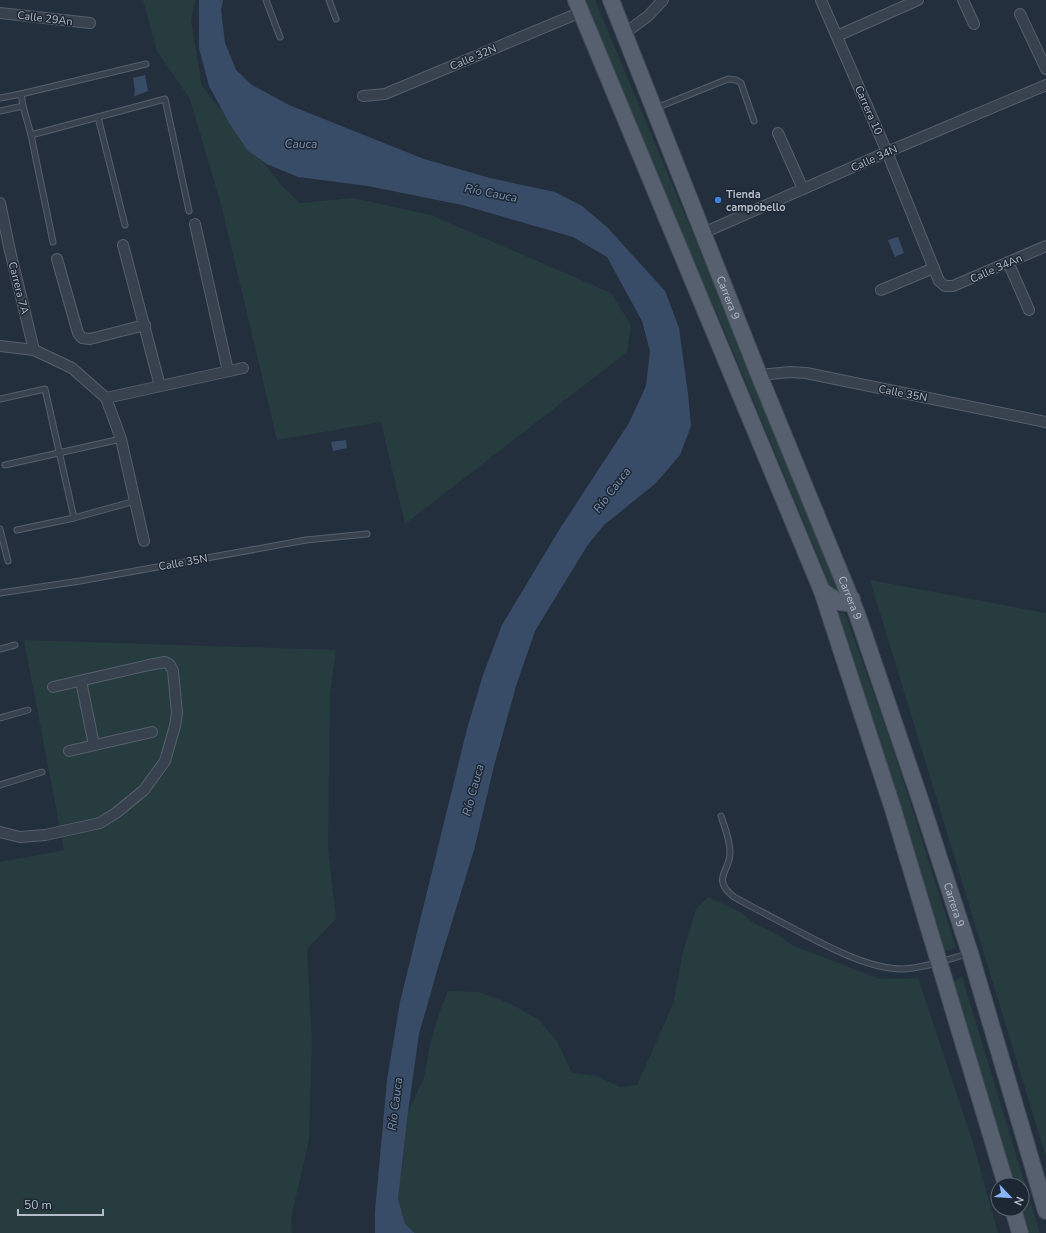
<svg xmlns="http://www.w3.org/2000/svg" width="1046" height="1233" font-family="'Nunito Sans',sans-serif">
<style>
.green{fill:#263c3f}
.water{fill:#394c67}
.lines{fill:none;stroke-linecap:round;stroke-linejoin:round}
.service-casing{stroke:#565f6c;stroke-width:7}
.minor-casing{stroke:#565f6c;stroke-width:12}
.primary-casing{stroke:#414a57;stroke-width:18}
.service{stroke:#38414e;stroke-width:5}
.minor{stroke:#38414e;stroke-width:10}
.primary{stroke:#56606e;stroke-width:16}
.shop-dot{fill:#3f7fe0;stroke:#1d2633;stroke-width:1.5}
.labels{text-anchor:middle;stroke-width:3;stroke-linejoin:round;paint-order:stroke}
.street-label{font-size:11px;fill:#b4bcc9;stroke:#1d2633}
.poi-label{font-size:11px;font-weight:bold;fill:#b4bcc9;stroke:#1d2633;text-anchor:start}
.water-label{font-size:12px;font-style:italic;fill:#7c92b1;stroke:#1d2633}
</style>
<rect width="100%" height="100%" fill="#242f3e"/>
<g class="green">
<path d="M143,0H195L191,21L202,86L282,186L300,203L353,198L431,215L611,293L631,325L627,352L405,524L381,422L277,440L222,208L190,99L157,51Z"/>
<path d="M586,0H595L726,313L842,593L831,588L719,318L678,228Z"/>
<path d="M870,580L1046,613V1157Z"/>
<path d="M836,612L845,613L894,751L956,948L942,952Z"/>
<path d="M24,640L336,650L330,693L328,848L336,919L307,949L312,1040L309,1140L291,1218L292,1233H0V862L64,850Z"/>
<path d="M708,897L740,912L755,924L773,932L794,946L825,958L880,979L918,978L973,1143L998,1233H415L405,1224L398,1200L408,1112L424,1078L430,1044L439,1013L448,991L479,992L511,1004L538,1019L557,1041L572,1073L596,1076L620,1087L637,1085L673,1004L683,952L696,909Z"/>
<path d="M962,977L1040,1233H1028L1021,1209L1022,1185H1014L953,982Z"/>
</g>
<g class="water">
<path d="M199,0H223L221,10L225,43L236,70L252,85L289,105L424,159L490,178L555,192L582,206L607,227L665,291L679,328L688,394L691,426L680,455L656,483L604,525L587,546L535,631L516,686L495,762L474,850L439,964L419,1034L408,1112L398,1199L405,1224L415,1233H375V1211L387,1080L400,1002L467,729L483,675L502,625L559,530L629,423L646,386L650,351L642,321L607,257L573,237L462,205L368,186L298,177L267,164L248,151L229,123L209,86L199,48Z"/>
<path d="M145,75L148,91L135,96L134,95L135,91L133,78Z"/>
<path d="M898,237L904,253L895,257L888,240Z"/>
<path d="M346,440L347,448L333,451L331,442Z"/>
</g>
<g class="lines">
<g class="service-casing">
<g id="service">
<path d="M266,0L280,37"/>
<path d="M329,0L336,19"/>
<path d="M0,98L21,94"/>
<path d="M23,106L31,135L53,242"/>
<path d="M656,108L728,79L736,80L741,83L754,121"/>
<path d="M0,111L23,106L21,94L146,64"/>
<path d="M98,117L125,225"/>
<path d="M31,135L165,99L189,211"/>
<path d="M0,399L45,389L74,518"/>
<path d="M5,465L121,439"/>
<path d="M0,529L8,561"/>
<path d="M17,530L74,518L135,501"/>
<path d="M0,593L80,581L306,540L367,534"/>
<path d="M0,649L15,645"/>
<path d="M0,718L28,710"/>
<path d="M0,785L42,772"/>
<path d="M721,816C725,828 730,840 730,852C731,871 710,878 734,897C754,908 775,919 796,930C825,945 868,969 902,969C924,968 946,960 967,954"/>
</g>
</g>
<g class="minor-casing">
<g id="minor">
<path d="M821,0L887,152L939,281L945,286H953L1046,246"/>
<path d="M963,0L974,24"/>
<path d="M0,13L90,23"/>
<path d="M1020,14L1046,69"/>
<path d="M625,33L648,16L663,0"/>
<path d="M837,36L918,0"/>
<path d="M363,96L385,94L581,12"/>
<path d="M778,133L803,189"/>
<path d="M0,203L10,251L34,350"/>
<path d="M195,224L228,371"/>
<path d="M703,233L887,152L1046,85"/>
<path d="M123,245L160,386"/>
<path d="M57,259L78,333L82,338L90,339L145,325"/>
<path d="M1008,262L1029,310"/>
<path d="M881,290L934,268"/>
<path d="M0,346L34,350L72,368L106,398L121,439L144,541"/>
<path d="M759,375L790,372L806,373L1046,422"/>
<path d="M106,398L243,368"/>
<path d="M81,681L94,745"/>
<path d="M69,751L152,732"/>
<path d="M0,832L20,837L45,835L100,823L116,813L144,790L165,761L175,726L177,713L173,671L170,665L165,662L149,665L53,687"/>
</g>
</g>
<g class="primary-casing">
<g id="primary">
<path d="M576,0L822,591L893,809L1006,1185"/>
<path id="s1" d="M611,0L759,375L857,614L920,799L970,953L1046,1211"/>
<path d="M822,591L839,602L846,603L852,599"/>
<path d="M1013,1209L1020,1233"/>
</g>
</g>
<use href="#service" class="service"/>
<use href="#minor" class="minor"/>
<use href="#primary" class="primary"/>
</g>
<circle class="shop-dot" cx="718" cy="200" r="4"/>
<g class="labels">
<g class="street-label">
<text transform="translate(45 18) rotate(7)" y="4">Calle 29An</text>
<text transform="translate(473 57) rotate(-23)" y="4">Calle 32N</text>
<text transform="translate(869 110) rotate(66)" y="4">Carrera 10</text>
<text transform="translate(874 158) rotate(-24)" y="4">Calle 34N</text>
<text transform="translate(996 268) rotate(-24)" y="4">Calle 34An</text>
<text transform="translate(19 288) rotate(76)" y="4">Carrera 7A</text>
<text dy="4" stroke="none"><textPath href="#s1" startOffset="320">Carrera 9</textPath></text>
<text transform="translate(903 393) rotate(11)" y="4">Calle 35N</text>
<text transform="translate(183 562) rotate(-10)" y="4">Calle 35N</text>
<text dy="4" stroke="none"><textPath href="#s1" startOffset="644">Carrera 9</textPath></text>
<text dy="4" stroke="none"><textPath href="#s1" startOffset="968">Carrera 9</textPath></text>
</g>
<g class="poi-label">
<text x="726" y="198">Tienda<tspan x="726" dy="13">campobello</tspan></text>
</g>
<g class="water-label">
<text x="301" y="148">Cauca</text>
<text transform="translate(491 193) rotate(11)" y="4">Río Cauca</text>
<text transform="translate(612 490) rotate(-53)" y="4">Río Cauca</text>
<text transform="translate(473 790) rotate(-75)" y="4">Río Cauca</text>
<text transform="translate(395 1104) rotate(-83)" y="4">Río Cauca</text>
</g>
</g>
<g transform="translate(1010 1197) rotate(115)"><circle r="19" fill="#1d2633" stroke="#59626f"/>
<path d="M0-3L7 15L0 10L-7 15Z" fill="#8ab4f8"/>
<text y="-6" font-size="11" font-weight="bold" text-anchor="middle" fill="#b4bcc9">N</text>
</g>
<path d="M18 1209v6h85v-6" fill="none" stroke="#b4bcc9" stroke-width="2"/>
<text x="24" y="1209" font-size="12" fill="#b4bcc9" stroke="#1d2633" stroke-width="3" paint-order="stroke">50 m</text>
</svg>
